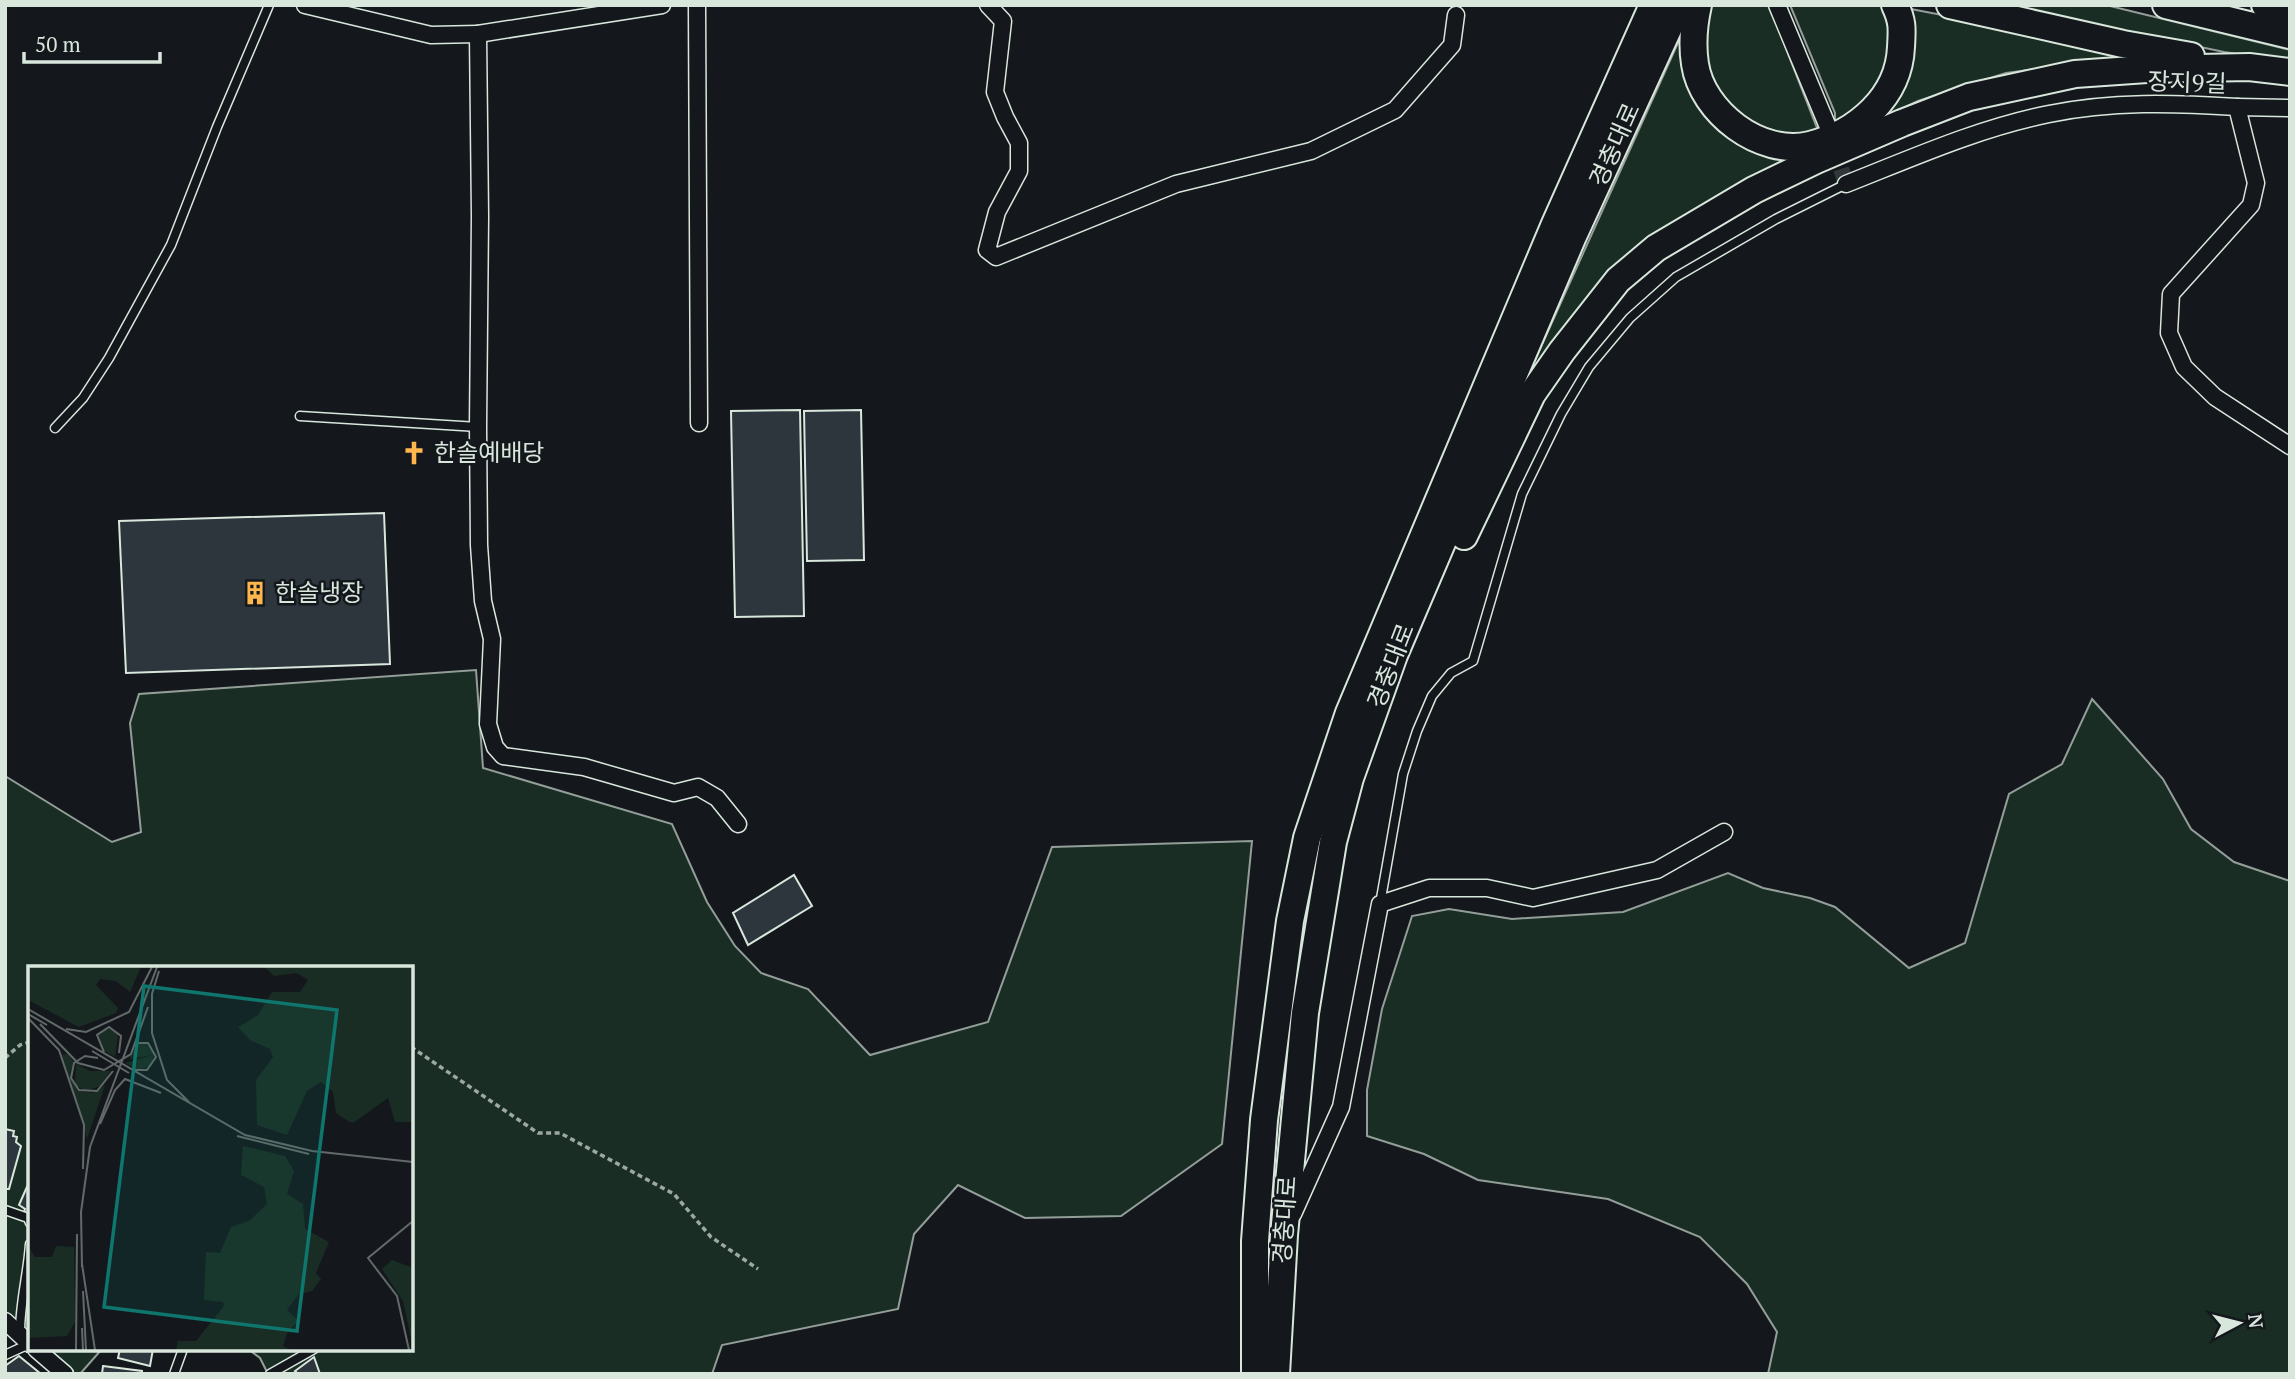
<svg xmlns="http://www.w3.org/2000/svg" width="2295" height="1379" font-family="'PT Serif','Noto Sans KR',serif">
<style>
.green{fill:#1a2d24;stroke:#939e99;stroke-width:2}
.building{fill:#2c363c;stroke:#d8e6dc;stroke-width:2}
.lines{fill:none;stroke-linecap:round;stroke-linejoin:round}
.street-tunnel{stroke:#313739;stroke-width:16;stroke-dasharray:16 8;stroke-linecap:butt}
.lane-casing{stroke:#d8e6dc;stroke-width:11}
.street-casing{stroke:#d8e6dc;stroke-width:19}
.primary-casing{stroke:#d8e6dc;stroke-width:30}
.path{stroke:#9da8a2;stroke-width:3.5;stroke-dasharray:5 3.5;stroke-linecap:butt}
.lane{stroke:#14181c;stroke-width:8}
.street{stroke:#14181c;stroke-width:16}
.primary{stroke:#14181c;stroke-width:26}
.labels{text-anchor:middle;stroke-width:5;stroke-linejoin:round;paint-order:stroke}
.street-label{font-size:24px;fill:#d8e6dc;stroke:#14181c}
.poi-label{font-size:24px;fill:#d8e6dc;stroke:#14181c;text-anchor:start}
.inset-road{fill:none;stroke:#626a69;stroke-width:2}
.view{fill:#0f766e;fill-opacity:0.15;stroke:#0f766e;stroke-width:3.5}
.inset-edge{fill:none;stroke:#d8e6dc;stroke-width:3.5}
</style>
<rect width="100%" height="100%" fill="#14181c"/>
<g class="green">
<path d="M1707,5H1769L1817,128L1835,121V113L1790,5H1886L1894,30L1890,67L1852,119L1797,138L1737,121L1706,70Z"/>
<path d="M2002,5H2106L2290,50V62L2224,52Z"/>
<path d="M1911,9L2134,52L2101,60L2006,73L1918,101L1876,121Z"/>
<path d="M1682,34L1694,92L1807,154L1655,235L1494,451Z"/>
<path d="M476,670L483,768L672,824L707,902L735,946L761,973L808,989L870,1055L988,1022L1052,847L1252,841L1222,1144L1121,1216L1025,1218L958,1185L914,1234L898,1309L722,1345L712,1374H268L260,1358L248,1349H411V968H30V1344L5,1321V776L112,842L141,832L130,723L139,694Z"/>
<path d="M2092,699L2163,779L2191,829L2234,862L2290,881V1374H1768L1777,1332L1747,1284L1700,1237L1608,1199L1478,1180L1424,1154L1367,1136V1090L1382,1009L1412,916L1449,909L1512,919L1623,912L1728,873L1763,888L1810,898L1835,907L1909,968L1965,943L2009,794L2062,764Z"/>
<path d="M36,1349H102L80,1374H65Z"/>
</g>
<g class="building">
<path d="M800,410L804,616L735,617L731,411Z"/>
<path d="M861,410L864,560L807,561L804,411Z"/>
<path d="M384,513L390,664L126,673L119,521Z"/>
<path d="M794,875L812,906L748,945L733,913Z"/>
<path d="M5,1129L14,1131L13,1136L17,1137L16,1142L21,1146L9,1189H5Z"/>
<path d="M30,1180V1215L24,1212L25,1209L19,1205Z"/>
<path d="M120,1349H153L150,1366L118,1358Z"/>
<path d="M19,1356L41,1374H5V1366Z"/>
<path d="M314,1357L320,1374H298L295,1371Z"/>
<path d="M103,1366L142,1371V1374H102Z"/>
</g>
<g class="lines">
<path class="street-tunnel" d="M1834,146L1846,184"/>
<g class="lane-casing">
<g id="lane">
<path d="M300,416L478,427"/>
<path d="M55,428L83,398L109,358L171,245L217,127L269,5"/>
<path d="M1380,904L1403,774L1417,731L1432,696L1451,673L1473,661L1522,494L1561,414L1589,367L1630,318L1676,277L1776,219L1846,184"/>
<path d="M5,1210L28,1218L30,1223"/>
<path d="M20,1332C20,1302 28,1274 30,1244"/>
<path d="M5,1355L29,1344"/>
<path d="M174,1374L183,1349"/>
<path d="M270,1374L314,1349"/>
</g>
</g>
<g class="street-casing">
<g id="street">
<path d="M305,5L431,35L478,34L480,217L478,427L479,545L483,601L492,639L488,724L495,747L503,756L584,767L674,793L698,787L717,798L738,824"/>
<path d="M697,5L699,423"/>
<path d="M988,5L1003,21L995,92L1005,117L1019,143V171L997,212L987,250L996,257L1176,184L1311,151L1395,110L1452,45L1456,15"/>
<path d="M1777,5L1828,127"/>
<path d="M478,34L662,5"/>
<path d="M2237,107L2290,108"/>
<path d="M1846,184C1912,158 1979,128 2049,114C2112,101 2174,103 2237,107L2256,183L2251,205L2171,294L2169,333L2184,367L2215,397L2290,446"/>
<path d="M1293,1214L1341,1107L1380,904L1429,888H1487L1533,898L1657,870L1724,832"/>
<path d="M5,1321L30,1344"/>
<path d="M36,1349L65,1374"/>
</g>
</g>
<g class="primary-casing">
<g id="primary">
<path d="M1698,5C1694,23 1692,45 1695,64C1702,112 1760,157 1810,145C1857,133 1899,97 1901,47C1902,29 1903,22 1895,5"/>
<path d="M1950,5L2123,44L2191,56"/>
<path d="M2166,5L2290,35"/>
<path d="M2265,5L2290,12"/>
<path d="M1464,536L1532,394L1562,351L1618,280L1656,248L1754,190L1816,160L1902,123L1969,97L2075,74L2147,69L2249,67L2290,72"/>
<path d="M1255,1374V1241L1264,1120L1290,921L1307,838L1349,713L1555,224L1653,5"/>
<path d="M1276,1374L1284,1235L1305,1013L1333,842L1350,778L1394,655L1573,236L1679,5"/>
</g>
</g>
<g class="path">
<path d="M411,1047L538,1133H560L674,1194L711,1237L758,1269"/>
<path d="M5,1058L20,1045L30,1042"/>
</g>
<use href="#lane" class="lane"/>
<use href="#street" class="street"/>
<use href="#primary" class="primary"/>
</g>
<defs>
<g id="church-bare" transform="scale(1.89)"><path d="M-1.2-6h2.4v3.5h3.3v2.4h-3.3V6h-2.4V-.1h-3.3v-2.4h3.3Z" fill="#ffb74d" stroke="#14181c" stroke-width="2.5" paint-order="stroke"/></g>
<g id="building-bare" transform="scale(1.89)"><path d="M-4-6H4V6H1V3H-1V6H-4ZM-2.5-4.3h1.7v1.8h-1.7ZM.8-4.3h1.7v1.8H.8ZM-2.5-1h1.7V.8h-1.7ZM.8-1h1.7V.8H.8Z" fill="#ffb74d" stroke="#14181c" stroke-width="2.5" paint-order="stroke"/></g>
</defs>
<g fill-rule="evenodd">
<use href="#church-bare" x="414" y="453"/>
<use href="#building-bare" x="255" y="593"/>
</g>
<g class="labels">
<g class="street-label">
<text transform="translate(2187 83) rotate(2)" y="8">장지9길</text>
<text transform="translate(1615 145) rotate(-66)" y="8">경충대로</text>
<text transform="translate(1391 666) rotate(-69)" y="8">경충대로</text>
<text transform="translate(1285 1220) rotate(-86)" y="8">경충대로</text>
</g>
<g class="poi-label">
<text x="434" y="461">한솔예배당</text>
<text x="275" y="601">한솔냉장</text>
</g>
</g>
<g transform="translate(28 966)">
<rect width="385" height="385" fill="#14181c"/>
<path d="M0,1H113L102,26L88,15L72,13L68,19L90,42L88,47L51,61L0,34ZM237,1H385V156H367L360,132L325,157L320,155L308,147L305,126L293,116L279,125L259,169L229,159L228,114L245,91L242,83L222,74L210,61L230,49L244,26H272L280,14L269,7L246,10ZM79,62L90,67L87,91L77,85L70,68ZM109,78H118L126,89L123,100L110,104L97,97L125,89L101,93ZM39,88L46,96L42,107L50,125L66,127L77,119L59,173L34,89ZM48,98L62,105H82L75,119L58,125L47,119ZM215,180L257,190L266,205L259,228L275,238L277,263L301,276L288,307L293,313L284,325L271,328L259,344L271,355L260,365L255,380L263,384H137H148L150,375H168L196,340L195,336L176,334L178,286L192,287L203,261L221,255L239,238L236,221L213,209ZM0,280L7,291H24L28,280L46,281L47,356L39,370L0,372ZM364,294L385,302V382L375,335L354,303Z" fill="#1a2d24"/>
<path class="inset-road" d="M131,5L124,28V67L139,114L161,136M0,43L217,169L284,185L385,196M0,48L19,59M0,52L31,84L56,159L55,203M12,58L50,97L76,104L103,88L120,41M38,63L58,66L101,46L124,1M106,77H120L128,91L119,104H106M64,85L101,107M76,86L69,69L81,61L93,70L91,87M70,92L57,90L46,97L43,112L51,124L69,125L85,105M72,158L87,124L97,113L133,127M209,170L281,188M54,298L67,384M54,301L53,246L62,181L129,1M55,325L58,384M54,362L55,384M48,384L49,268M381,384L369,330L340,292L385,255"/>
<path class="view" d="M116,20L309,44L269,365L76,341Z"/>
<rect width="385" height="385" class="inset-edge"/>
</g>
<rect width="2295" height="1379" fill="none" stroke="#d8e6dc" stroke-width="14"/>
<g transform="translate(2239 1323) rotate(83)" stroke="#14181c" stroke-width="5" paint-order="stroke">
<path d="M0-5L12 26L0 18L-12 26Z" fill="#d8e6dc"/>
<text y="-10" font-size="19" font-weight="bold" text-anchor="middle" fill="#d8e6dc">N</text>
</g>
<path d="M24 52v10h136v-10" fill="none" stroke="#d8e6dc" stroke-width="3.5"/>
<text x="35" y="52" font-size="21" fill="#d8e6dc" stroke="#14181c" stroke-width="5" paint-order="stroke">50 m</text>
</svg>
